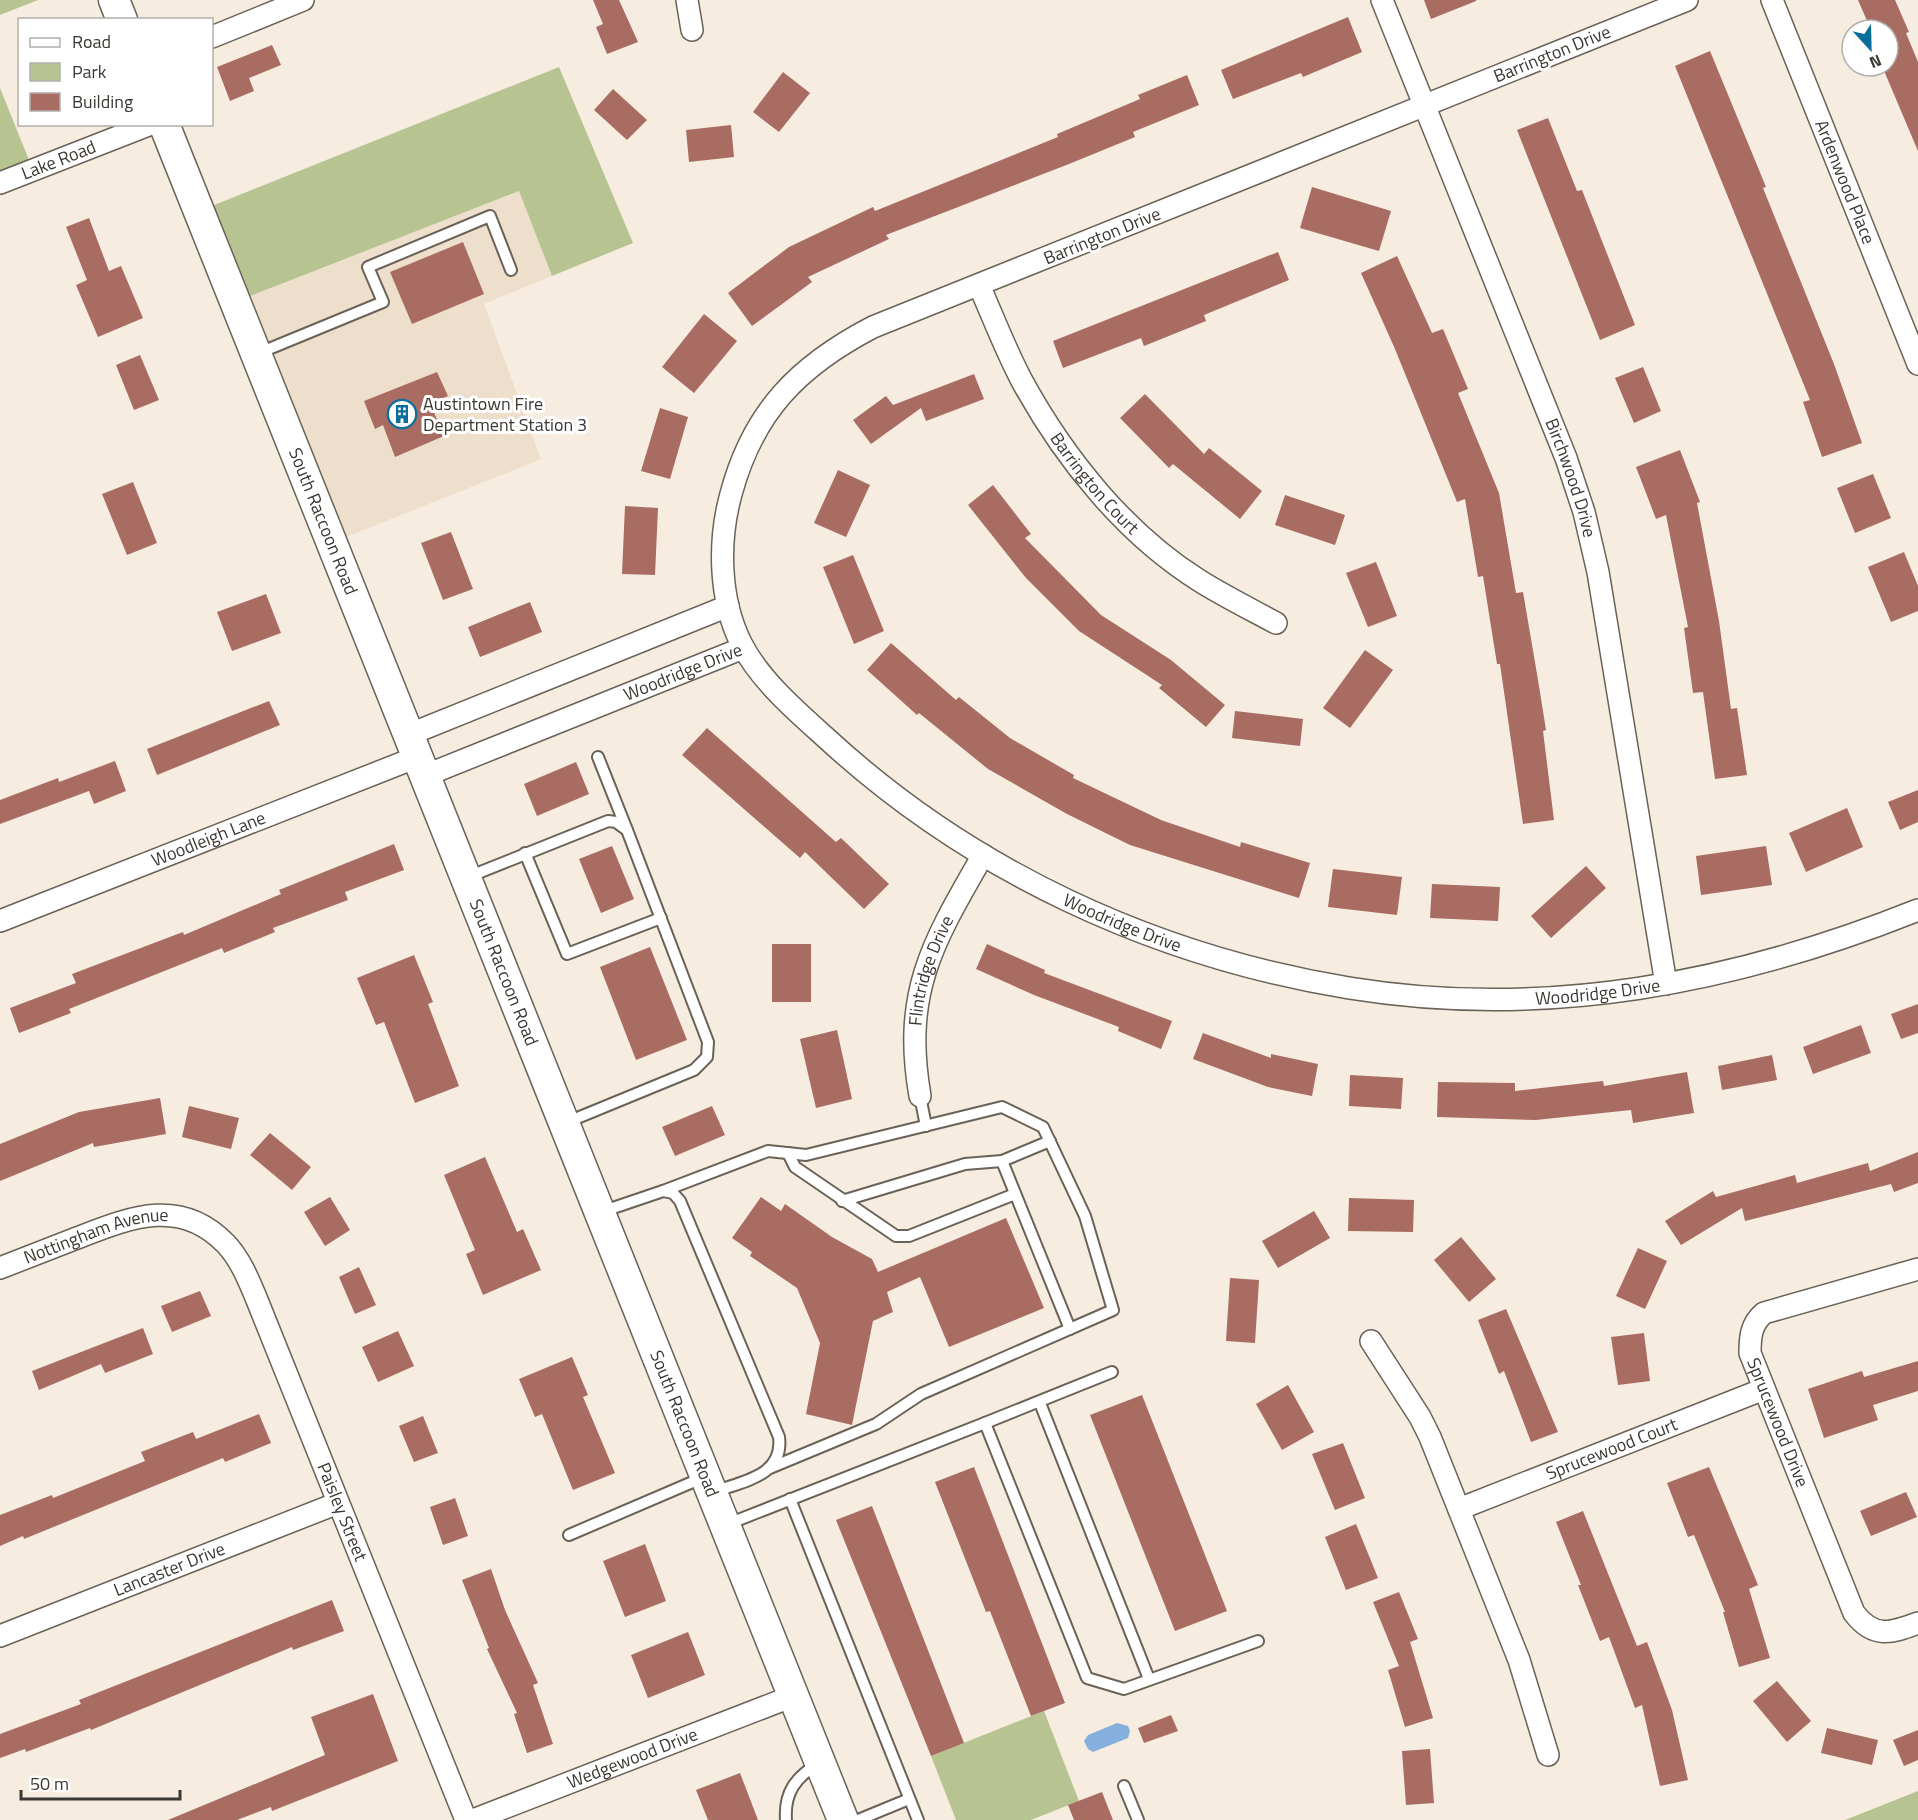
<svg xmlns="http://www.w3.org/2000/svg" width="1918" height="1820" font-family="'Titillium Web',sans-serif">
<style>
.built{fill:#eedfcc}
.green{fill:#b8c392}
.water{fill:#85b0dd}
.building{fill:#a86c62}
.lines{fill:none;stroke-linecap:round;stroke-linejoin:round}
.lane-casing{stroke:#6b6257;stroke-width:14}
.street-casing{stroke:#6b6257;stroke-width:24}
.secondary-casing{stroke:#6b6257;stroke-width:33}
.lane{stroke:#fff;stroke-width:10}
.street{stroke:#fff;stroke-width:21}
.secondary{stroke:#fff;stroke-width:30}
.labels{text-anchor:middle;stroke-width:6;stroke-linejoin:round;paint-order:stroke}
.street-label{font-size:18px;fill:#3b3732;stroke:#fff}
.poi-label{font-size:18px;fill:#3b3732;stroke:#fff;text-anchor:start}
</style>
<rect width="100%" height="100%" fill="#f7ece0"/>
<path class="built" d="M519,191L552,276L484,304L541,459L331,543L235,302Z"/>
<g class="green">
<path d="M0,0H38L0,15Z"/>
<path d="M559,67L633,243L552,276L519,191L235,302L199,211Z"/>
<path d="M0,88L33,170L0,183Z"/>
<path d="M1044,1711L1079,1801L1031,1820H956L931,1756Z"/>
<path d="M1918,1791V1820H1845Z"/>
</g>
<path class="water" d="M1117,1723L1128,1726L1130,1731L1128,1738L1093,1752L1088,1749L1084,1741L1088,1735Z"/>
<g class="building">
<path d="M593,0H619L638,42L607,54L596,27L603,24Z"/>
<path d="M1424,0H1476V1L1431,19Z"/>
<path d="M1858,0H1895L1909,32L1906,33L1918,62V151L1882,66H1888V30H1871Z"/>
<path d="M1348,17L1362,52L1303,77L1301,73L1233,99L1221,70Z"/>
<path d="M272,45L281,65L249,78L254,91L230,101L217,67Z"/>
<path d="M1710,51L1766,187L1763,188L1834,364L1862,443L1822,457L1803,402L1810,400L1675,66Z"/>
<path d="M783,72L810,93L779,132L753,112Z"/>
<path d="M1187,75L1199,105L1133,132L1135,137L1069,164L886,235L889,239L808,277L812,282L752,326L728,293L789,247L873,207L875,211L1058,137L1057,134L1140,99L1138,95Z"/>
<path d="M613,89L647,120L627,140L594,110Z"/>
<path d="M1548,118L1577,191L1582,190L1635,325L1600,340L1517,130Z"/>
<path d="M731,125L734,157L689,162L686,130Z"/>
<path d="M1312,187L1391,211L1379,251L1300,228Z"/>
<path d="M89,218L109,271L121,266L143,318L98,337L76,285L87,280L66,227Z"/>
<path d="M463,242L484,294L412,324L390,272Z"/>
<path d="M1278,252L1289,280L1204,315L1206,321L1144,346L1141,338L1063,368L1053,341Z"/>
<path d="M1397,256L1432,333L1443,329L1468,389L1458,393L1499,493L1516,593L1523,592L1538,680L1546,730L1543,731L1554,820L1523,824L1500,664H1497L1483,576L1478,577L1465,499L1457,502L1395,349L1361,273Z"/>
<path d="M704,314L737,341L694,393L662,367Z"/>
<path d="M140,355L159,400L134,410L116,365Z"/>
<path d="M1643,367L1661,411L1634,423L1615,378Z"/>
<path d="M437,372L448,396L430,403L444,436L395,457L383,425L375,429L364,401Z"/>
<path d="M974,374L984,399L926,421L921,408L871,444L853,420L886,396L893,405Z"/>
<path d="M1145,394L1204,454L1209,448L1262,491L1240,519L1173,464L1169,468L1120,418Z"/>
<path d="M660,408L688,417L670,479L641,471Z"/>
<path d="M1680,450L1700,502L1697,503L1719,621L1731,709L1737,708L1747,775L1715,779L1703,692L1693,693L1684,628L1688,627L1666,515L1656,519L1636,467Z"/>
<path d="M838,470L870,485L846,537L814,523Z"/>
<path d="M1873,474L1891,518L1855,533L1837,488Z"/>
<path d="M133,482L157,543L127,555L102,494Z"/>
<path d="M993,485L1031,534L1025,538L1101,615L1171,660L1225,705L1206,727L1159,688L1162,685L1079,631L1026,578L968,505Z"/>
<path d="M1285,495L1345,515L1335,545L1275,525Z"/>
<path d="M625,506L658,508L655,575L622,574Z"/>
<path d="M451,532L473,589L443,600L421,543Z"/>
<path d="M1904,552L1918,586V611L1891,622L1868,567Z"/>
<path d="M853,555L884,631L854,644L823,567Z"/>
<path d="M1376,562L1397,616L1368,627L1346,573Z"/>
<path d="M266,594L281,633L232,651L217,612Z"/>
<path d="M530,602L542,632L480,657L468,627Z"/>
<path d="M891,643L956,700L959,697L1010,738L1074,775L1073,778L1161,820L1240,847L1241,842L1310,863L1299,898L1130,845L1067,814L988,769L919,713L917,715L867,670Z"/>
<path d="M1365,650L1393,670L1350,728L1323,708Z"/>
<path d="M269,701L280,725L157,775L147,749Z"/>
<path d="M1235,711L1303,719L1300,746L1232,738Z"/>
<path d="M707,728L836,842L841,838L889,884L864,909L805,852L800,858L682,755Z"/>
<path d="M115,761L126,791L94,804L89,791L0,824V800L58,778L59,782Z"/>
<path d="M576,762L589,794L537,816L524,784Z"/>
<path d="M1918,790V822L1900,830L1888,802Z"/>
<path d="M1847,808L1863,847L1806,872L1789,833Z"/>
<path d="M394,844L404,870L345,892L348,900L273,928L275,932L224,953L222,948L69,1009L71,1013L19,1033L10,1008L76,983L72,974L183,932L184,935L281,894L279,890Z"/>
<path d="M612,846L634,899L601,913L579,859Z"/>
<path d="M1766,846L1772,885L1701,895L1696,856Z"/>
<path d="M1586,866L1606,888L1551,938L1531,916Z"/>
<path d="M1333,869L1402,877L1397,915L1328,907Z"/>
<path d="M1432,884L1500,887L1498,921L1430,918Z"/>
<rect x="772" y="944" width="39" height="58"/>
<path d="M987,944L1045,970L1044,973L1172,1021L1161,1049L1118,1031L1119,1027L1034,995L976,969Z"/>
<path d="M650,947L687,1040L636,1060L600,967Z"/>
<path d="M414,955L433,1002L428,1004L459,1086L415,1103L384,1022L376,1025L357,978Z"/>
<path d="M1918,1004V1033L1901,1039L1891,1014Z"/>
<path d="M1861,1025L1871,1053L1813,1074L1803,1047Z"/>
<path d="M837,1030L852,1099L816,1108L800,1039Z"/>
<path d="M1203,1033L1271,1058V1054L1318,1064L1312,1096L1268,1087L1193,1059Z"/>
<path d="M1772,1055L1777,1080L1722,1090L1718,1066Z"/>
<path d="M1687,1072L1694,1113L1633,1123L1631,1110L1536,1120L1437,1117L1438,1082L1515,1083V1091L1603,1081L1604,1086Z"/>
<path d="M1350,1075L1403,1078L1401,1109L1349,1106Z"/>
<path d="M160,1098L166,1134L94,1147L93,1143L0,1181V1144L79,1112Z"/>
<path d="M189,1106L239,1118L231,1149L182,1137Z"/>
<path d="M712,1106L725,1135L675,1156L662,1127Z"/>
<path d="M270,1133L311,1167L292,1190L250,1155Z"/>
<path d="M1918,1152V1183L1894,1192L1891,1184L1745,1221L1742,1208L1681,1245L1665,1221L1713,1191L1716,1197L1795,1175L1797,1183L1868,1163L1870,1171Z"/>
<path d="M485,1157L517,1232L523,1229L541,1270L483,1295L466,1254L475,1250L444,1175Z"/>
<path d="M330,1197L350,1230L325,1246L304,1212Z"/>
<path d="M761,1197L781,1211L785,1204L832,1237L872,1259L878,1272L1006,1218L1044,1308L949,1347L920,1277L887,1292L893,1312L873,1321L852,1425L806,1414L820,1343L797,1288L750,1256L752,1252L732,1238Z"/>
<path d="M1349,1198L1414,1200L1413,1232L1348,1231Z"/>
<path d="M1314,1211L1330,1238L1278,1268L1262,1241Z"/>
<path d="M1461,1237L1496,1279L1469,1302L1434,1260Z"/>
<path d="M1638,1248L1667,1261L1645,1309L1616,1296Z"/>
<path d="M359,1267L376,1305L355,1314L339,1277Z"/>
<path d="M1230,1278L1259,1280L1255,1343L1226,1341Z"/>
<path d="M200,1291L211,1316L172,1332L161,1306Z"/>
<path d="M1506,1309L1558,1432L1531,1442L1504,1371L1499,1374L1478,1320Z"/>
<path d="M143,1328L153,1354L105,1373L101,1364L39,1390L32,1371Z"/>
<path d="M398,1331L414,1366L378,1382L362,1347Z"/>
<path d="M1644,1333L1650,1381L1618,1385L1611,1337Z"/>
<path d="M572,1357L588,1395L583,1397L615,1473L573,1490L542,1414L535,1417L519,1379Z"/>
<path d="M1918,1361V1391L1873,1405L1878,1420L1824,1438L1808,1389L1862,1371L1864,1377Z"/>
<path d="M1288,1385L1314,1432L1282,1450L1256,1404Z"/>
<path d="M1142,1395L1227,1611L1175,1631L1090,1415Z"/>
<path d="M259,1414L271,1443L225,1462L223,1458L24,1539L23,1536L0,1546V1515L52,1495L53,1498L145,1461L141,1452L193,1432L196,1439Z"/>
<path d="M423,1416L438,1453L414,1462L399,1426Z"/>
<path d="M1343,1443L1365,1498L1335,1510L1312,1454Z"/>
<path d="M974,1467L1065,1703L1031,1716L990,1611L986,1612L935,1482Z"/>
<path d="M1709,1467L1758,1585L1749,1589L1770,1658L1739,1667L1723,1612H1725L1694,1535L1688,1537L1667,1483Z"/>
<path d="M1906,1492L1917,1517L1871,1536L1860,1511Z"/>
<path d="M455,1498L468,1536L443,1545L430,1507Z"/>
<path d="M872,1506L964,1743L931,1756L836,1520Z"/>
<path d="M1583,1511L1637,1646L1647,1642L1672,1710L1688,1780L1660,1786L1642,1705L1635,1708L1609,1637L1600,1641L1578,1585H1581L1556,1522Z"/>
<path d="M1356,1524L1378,1578L1346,1590L1325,1537Z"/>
<path d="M645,1544L666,1601L625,1617L603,1561Z"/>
<path d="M491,1569L505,1610L538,1683L533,1685L553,1744L527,1753L514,1714L517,1713L487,1649L489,1648L462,1580Z"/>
<path d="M1399,1592L1418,1639L1410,1642L1433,1718L1405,1727L1388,1670L1399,1666L1373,1602Z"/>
<path d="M332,1600L344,1631L293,1650L292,1647L91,1730L90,1728L26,1752L25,1749L0,1758V1734L81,1704L79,1700Z"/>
<path d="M688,1632L705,1675L648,1698L631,1655Z"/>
<path d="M1777,1681L1811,1721L1787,1742L1753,1701Z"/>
<path d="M373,1694L398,1761L272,1811L271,1807L237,1820H168L325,1755L311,1717Z"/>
<path d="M1171,1715L1178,1731L1144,1743L1138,1728Z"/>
<path d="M1827,1728L1878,1740L1872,1765L1821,1753Z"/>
<path d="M1918,1730V1760L1904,1766L1893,1740Z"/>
<path d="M1430,1749L1434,1803L1406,1805L1402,1751Z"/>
<path d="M740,1773L758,1820H708L696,1790Z"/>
<path d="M1102,1792L1113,1820H1074L1068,1805Z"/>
</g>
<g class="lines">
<g class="lane-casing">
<g id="lane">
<path d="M259,353L383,302L368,267L490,216L511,270"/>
<path d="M598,757L627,830"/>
<path d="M525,853L567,954L661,918"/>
<path d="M468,877L608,821L616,822L627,830L708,1042L707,1057L694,1070L565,1123"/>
<path d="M920,1096L926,1126"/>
<path d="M1050,1141L1002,1161L1070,1329"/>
<path d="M788,1153L795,1167L896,1236H909L1015,1194"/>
<path d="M663,1191L768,1151L806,1155L1002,1107L1043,1127L1085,1216L1113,1310L921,1394L876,1424L770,1468"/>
<path d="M842,1201L965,1164L1002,1161"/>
<path d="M601,1212L663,1191L673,1193L680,1201L779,1437C784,1476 743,1481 714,1492"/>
<path d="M1040,1403L1149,1679"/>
<path d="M985,1423L1112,1372"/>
<path d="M790,1499L918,1820"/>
<path d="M728,1524L985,1423L1087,1678L1124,1689L1258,1641"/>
<path d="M569,1535L702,1478"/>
<path d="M1124,1786L1138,1820"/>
<path d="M786,1820C784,1792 796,1777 819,1763"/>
<path d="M858,1820L909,1799"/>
</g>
</g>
<g class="street-casing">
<g id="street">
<path d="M687,0L692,30"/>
<path id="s1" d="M1382,0L1566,458L1584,512L1598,572L1666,984"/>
<path id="s2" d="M1687,0L873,327C798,366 753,412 731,494C718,541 719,599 741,643C759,679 795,710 825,737C970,871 1154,956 1349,988C1546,1020 1735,983 1918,910"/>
<path id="s3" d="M1772,0L1918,364"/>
<path d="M212,37L303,0"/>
<path id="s4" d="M0,183L151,124"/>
<path id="s5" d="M979,285C993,317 1006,351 1022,381C1064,458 1125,534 1200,581C1224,596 1250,609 1276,623"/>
<path d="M408,735L728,606"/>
<path id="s6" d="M424,776L743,648"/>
<path id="s7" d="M0,921L417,757"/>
<path id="s8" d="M920,1096C902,992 933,942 983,855"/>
<path id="s9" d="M0,1268C26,1258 51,1248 77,1238C129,1218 180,1196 226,1244C241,1260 249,1281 257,1300L466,1820"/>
<path id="s10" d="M1918,1269L1764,1313C1751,1324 1750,1337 1750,1353L1854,1613C1874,1639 1891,1633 1918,1623"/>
<path d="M1371,1341L1420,1417L1430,1437L1519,1660L1548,1755"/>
<path id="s11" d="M1459,1509L1764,1389"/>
<path id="s12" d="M0,1636L338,1503"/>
<path id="s13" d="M473,1820L793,1696"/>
</g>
</g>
<g class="secondary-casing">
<g id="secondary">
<path d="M114,0L122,20"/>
<path id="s14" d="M164,124L843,1820"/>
</g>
</g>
<use href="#lane" class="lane"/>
<use href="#street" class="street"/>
<use href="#secondary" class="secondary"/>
</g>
<defs>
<g id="building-ring" transform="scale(1.5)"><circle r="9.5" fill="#fff" stroke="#096e9c" stroke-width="1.5"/><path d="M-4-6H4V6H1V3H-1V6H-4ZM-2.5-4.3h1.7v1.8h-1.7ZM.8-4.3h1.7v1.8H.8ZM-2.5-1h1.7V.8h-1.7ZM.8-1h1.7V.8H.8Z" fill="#096e9c"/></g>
</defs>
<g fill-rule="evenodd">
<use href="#building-ring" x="402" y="414"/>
</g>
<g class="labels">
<g class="street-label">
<text transform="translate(1552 54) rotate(-22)" y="6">Barrington Drive</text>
<text dy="6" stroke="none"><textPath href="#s4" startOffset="63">Lake Road</textPath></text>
<text dy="6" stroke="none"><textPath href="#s3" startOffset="196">Ardenwood Place</textPath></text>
<text transform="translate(1102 236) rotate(-22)" y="6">Barrington Drive</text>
<text dy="6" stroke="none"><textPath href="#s1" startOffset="514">Birchwood Drive</textPath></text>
<text dy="6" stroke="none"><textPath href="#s5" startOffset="231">Barrington Court</textPath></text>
<text dy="6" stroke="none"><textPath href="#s14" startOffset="428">South Raccoon Road</textPath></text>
<text dy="6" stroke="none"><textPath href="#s6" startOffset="279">Woodridge Drive</textPath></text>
<text dy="6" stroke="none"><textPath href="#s7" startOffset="224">Woodleigh Lane</textPath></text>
<text dy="6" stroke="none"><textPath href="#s2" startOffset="1736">Woodridge Drive</textPath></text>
<text dy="6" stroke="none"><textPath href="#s14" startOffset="914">South Raccoon Road</textPath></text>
<text dy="6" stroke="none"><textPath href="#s8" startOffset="128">Flintridge Drive</textPath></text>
<text dy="6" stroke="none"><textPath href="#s2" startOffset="2222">Woodridge Drive</textPath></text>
<text dy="6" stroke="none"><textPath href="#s9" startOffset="102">Nottingham Avenue</textPath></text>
<text dy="6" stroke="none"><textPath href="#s10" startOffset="279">Sprucewood Drive</textPath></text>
<text dy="6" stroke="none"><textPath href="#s14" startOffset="1400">South Raccoon Road</textPath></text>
<text dy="6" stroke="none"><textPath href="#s11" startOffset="164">Sprucewood Court</textPath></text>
<text dy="6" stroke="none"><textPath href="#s9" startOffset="536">Paisley Street</textPath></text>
<text dy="6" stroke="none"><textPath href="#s12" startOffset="182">Lancaster Drive</textPath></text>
<text dy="6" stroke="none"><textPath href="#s13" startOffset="171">Wedgewood Drive</textPath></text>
</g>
<g class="poi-label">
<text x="423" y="410">Austintown Fire<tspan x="423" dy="21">Department Station 3</tspan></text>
</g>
</g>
<rect x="18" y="18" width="195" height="108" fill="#ffffff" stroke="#b1afad" stroke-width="1.5"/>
<rect x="30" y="38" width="30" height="9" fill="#ffffff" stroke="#b1afad" stroke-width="1.5"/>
<text x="72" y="48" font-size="18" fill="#3b3732">Road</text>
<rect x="30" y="63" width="30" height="18" fill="#b8c392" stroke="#b1afad" stroke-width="1.5"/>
<text x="72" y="78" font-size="18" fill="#3b3732">Park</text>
<rect x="30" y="93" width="30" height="18" fill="#a86c62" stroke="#b1afad" stroke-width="1.5"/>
<text x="72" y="108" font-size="18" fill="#3b3732">Building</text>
<g transform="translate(1870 48) rotate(158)"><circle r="28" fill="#ffffff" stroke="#b1afad" stroke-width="1.5"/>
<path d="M0-4.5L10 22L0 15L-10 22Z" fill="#096e9c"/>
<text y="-9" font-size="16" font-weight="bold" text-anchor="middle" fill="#3b3732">N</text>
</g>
<path d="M21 1790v9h159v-9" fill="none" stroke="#3b3732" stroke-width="3"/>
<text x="30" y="1790" font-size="18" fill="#3b3732" stroke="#ffffff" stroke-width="4.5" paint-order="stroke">50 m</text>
</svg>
